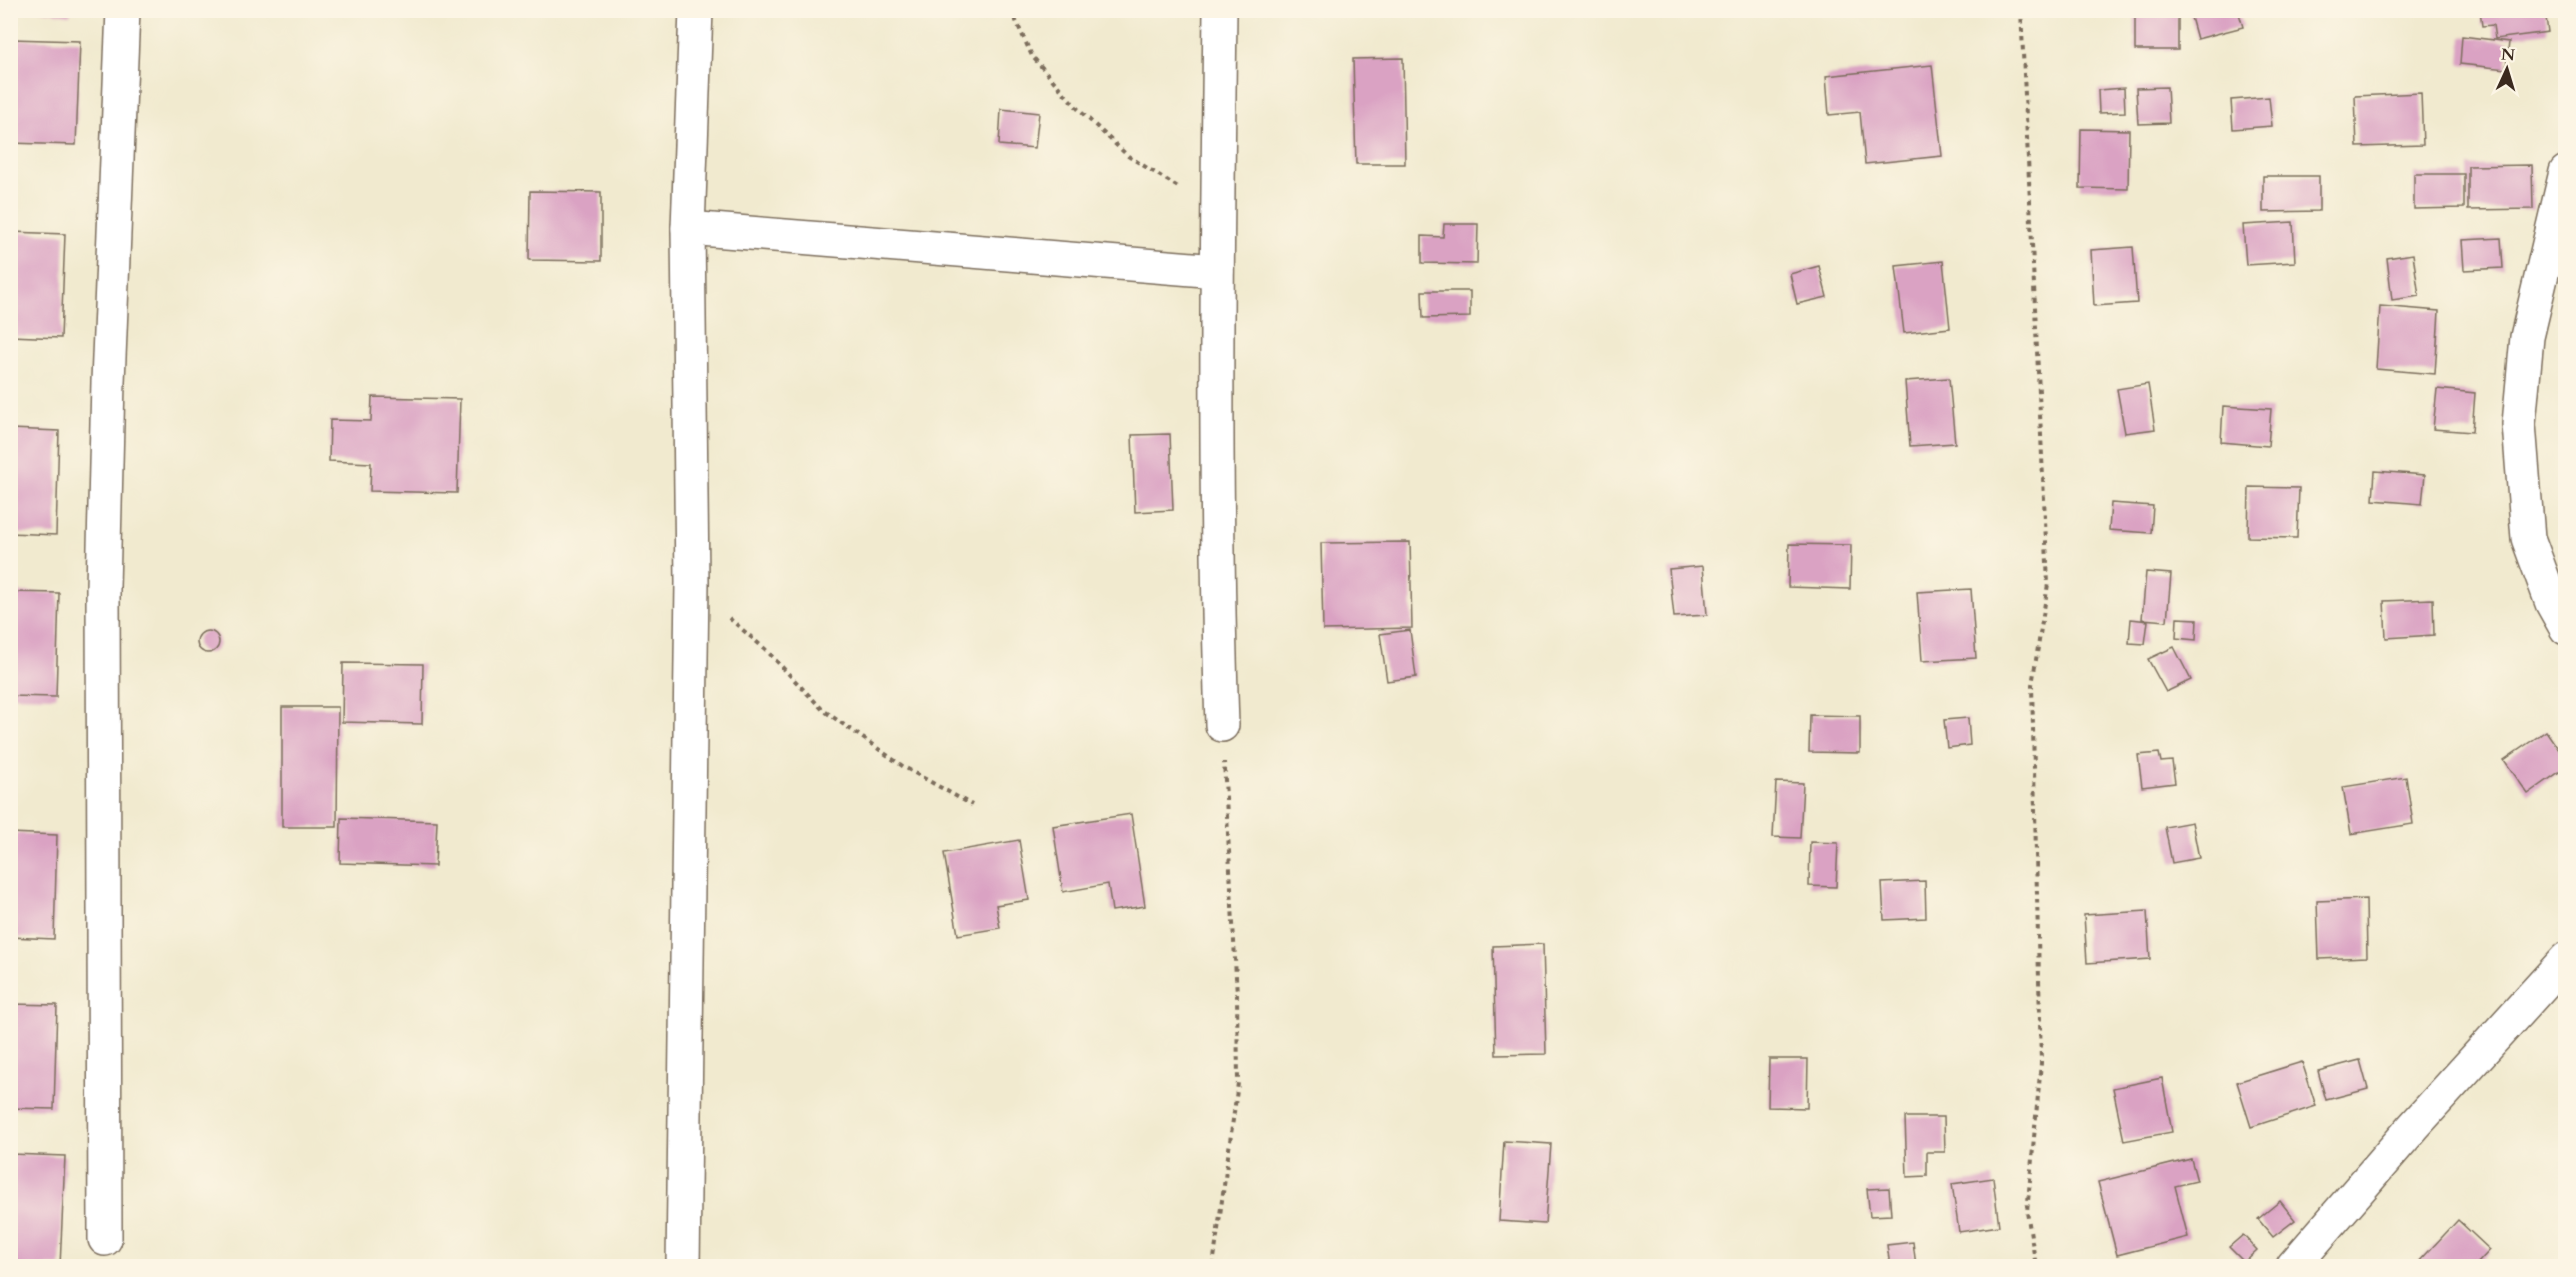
<svg xmlns="http://www.w3.org/2000/svg" width="2576" height="1277" font-family="Cardo,serif">
<style>
.building{fill:#daa2c3}
.lines{fill:none;stroke-linecap:round;stroke-linejoin:round}
.minor-casing{stroke:#7b6d5c;stroke-width:36}
.path{stroke:#7b6d5c;stroke-width:4;stroke-dasharray:4.5 4.5;stroke-linecap:butt}
.minor{stroke:#fff;stroke-width:33}
</style>
<rect width="100%" height="100%" fill="#fcf5e5"/>
<filter id="ink" filterUnits="userSpaceOnUse"><feTurbulence type="fractalNoise" baseFrequency=".0167" numOctaves="2"/><feDisplacementMap in="SourceGraphic" scale="12" xChannelSelector="R" yChannelSelector="G"/><feConvolveMatrix kernelMatrix="1 2 1 2 8 2 1 2 1" color-interpolation-filters="sRGB"/></filter>
<filter id="wash" filterUnits="userSpaceOnUse"><feTurbulence type="fractalNoise" baseFrequency=".008" numOctaves="4" result="noise"/><feDisplacementMap in="SourceGraphic" scale="24" xChannelSelector="R" yChannelSelector="G"/><feGaussianBlur stdDeviation="1.35" result="paint"/><feColorMatrix in="noise" values="0 0 0 0 0 0 0 0 0 0 0 0 0 0 0 0 0 1.4 0 .05"/><feComposite in="paint" operator="in"/></filter>
<g filter="url(#wash)">
<rect width="100%" height="100%" fill="#f1eacf"/>
<g id="blocks">
<g class="building">
<path d="M38,10H71L70,15Z"/>
<rect x="2135" y="10" width="43" height="40"/>
<path d="M2189,10H2238L2243,27L2197,39Z"/>
<path d="M2480,10H2545L2548,32L2495,39L2493,25L2482,26Z"/>
<path d="M2462,36L2509,42L2506,69L2460,64Z"/>
<path d="M11,39L80,41L76,145L10,143Z"/>
<path d="M1403,58L1405,164H1356L1353,59Z"/>
<path d="M1932,65L1942,156L1865,164L1860,112L1829,115L1826,76Z"/>
<path d="M2167,87L2169,123L2138,124L2136,88Z"/>
<path d="M2124,88L2125,112L2099,113L2098,90Z"/>
<path d="M2421,93L2423,145L2357,147L2355,96Z"/>
<path d="M2269,97L2272,126L2233,129L2231,100Z"/>
<path d="M1001,109L1039,113L1035,148L999,145Z"/>
<path d="M2081,129L2129,130L2128,189L2080,188Z"/>
<path d="M2532,165L2533,209L2468,210V166Z"/>
<path d="M2414,174H2464V208L2414,209Z"/>
<path d="M2263,176H2319V211L2263,212Z"/>
<path d="M530,191L601,192V261L529,260Z"/>
<path d="M2293,222L2295,262L2246,265L2243,225Z"/>
<path d="M1444,224H1478L1477,264L1422,263V236L1443,237Z"/>
<path d="M11,232L65,234L61,338L10,336Z"/>
<path d="M2501,238L2503,268L2464,270L2462,240Z"/>
<path d="M2133,247L2137,303L2094,306L2091,250Z"/>
<path d="M2413,254L2419,296L2392,300L2387,258Z"/>
<path d="M1943,261L1950,328L1904,333L1896,266Z"/>
<path d="M1819,266L1827,297L1797,304L1790,274Z"/>
<path d="M1422,291H1470V317L1423,318Z"/>
<path d="M2380,306L2439,311L2435,374L2376,369Z"/>
<path d="M1949,378L1955,443L1910,446L1905,381Z"/>
<path d="M2148,384L2155,429L2125,433L2117,389Z"/>
<path d="M2437,389L2475,393L2472,432L2433,429Z"/>
<path d="M372,397L460,399L457,493L370,491L371,463L329,461L330,420L371,421Z"/>
<path d="M2223,406L2271,409L2268,446L2221,442Z"/>
<path d="M10,429L59,431L56,535L10,533Z"/>
<path d="M1170,434L1173,510L1135,512L1132,435Z"/>
<path d="M2375,471L2425,475L2422,504L2373,500Z"/>
<path d="M2249,487L2299,488L2297,538L2248,537Z"/>
<path d="M2111,503L2153,506L2151,533L2109,530Z"/>
<path d="M1410,542L1412,628L1323,630L1321,543Z"/>
<path d="M1789,544L1851,545L1850,589L1788,587Z"/>
<path d="M1703,566L1707,615L1674,617L1669,569Z"/>
<path d="M2146,572L2171,574L2167,621L2142,619Z"/>
<path d="M1971,589L1976,658L1922,661L1917,592Z"/>
<path d="M10,592L59,593L56,697L10,696Z"/>
<path d="M2433,599L2434,635L2386,638L2384,601Z"/>
<path d="M2177,618L2197,619L2196,640L2176,638Z"/>
<path d="M2131,619L2148,621L2145,644L2129,643Z"/>
<path d="M1410,630L1416,677L1387,681L1380,634Z"/>
<circle cx="208" cy="642" r="11"/>
<path d="M2174,647L2191,680L2166,692L2148,659Z"/>
<path d="M343,663L423,664L422,724L342,722Z"/>
<path d="M282,707H338L337,827H282Z"/>
<path d="M1810,715L1860,716V753L1809,752Z"/>
<path d="M1968,718L1970,745L1947,748L1944,720Z"/>
<path d="M2546,731L2566,760V767L2528,794L2504,760Z"/>
<path d="M2159,753L2161,762L2172,761L2175,783L2142,787L2138,755Z"/>
<path d="M2406,777L2413,824L2351,834L2343,787Z"/>
<path d="M1776,782L1803,783L1800,838L1773,837Z"/>
<path d="M1131,814L1145,906L1112,911L1108,884L1063,892L1053,826Z"/>
<path d="M341,818L437,821L435,866L340,863Z"/>
<path d="M2192,822L2199,858L2172,863L2165,827Z"/>
<path d="M10,833L57,835L54,939L10,937Z"/>
<path d="M1019,840L1029,900L996,905L1000,928L958,935L944,853Z"/>
<path d="M1810,842L1838,843L1836,887L1809,886Z"/>
<path d="M1925,881L1926,918L1884,920L1882,883Z"/>
<path d="M2366,899L2367,957L2319,959L2317,901Z"/>
<path d="M2147,911L2150,959L2087,963L2084,915Z"/>
<path d="M1543,944L1546,1054L1496,1055L1493,946Z"/>
<path d="M10,1004L57,1005L54,1109L10,1108Z"/>
<path d="M1769,1059H1808L1807,1108L1768,1107Z"/>
<path d="M2360,1060L2368,1089L2326,1100L2318,1071Z"/>
<path d="M2302,1062L2316,1106L2251,1127L2237,1082Z"/>
<path d="M2162,1078L2172,1132L2124,1141L2113,1088Z"/>
<path d="M1905,1117H1944L1945,1152H1927V1176L1907,1177Z"/>
<path d="M1504,1141L1551,1144L1545,1224L1499,1221Z"/>
<path d="M10,1154L65,1156L60,1266H10Z"/>
<path d="M2191,1159L2197,1181L2175,1186L2188,1237L2117,1255L2098,1182Z"/>
<path d="M1993,1178L1999,1226L1959,1232L1952,1184Z"/>
<path d="M1889,1188L1891,1215L1870,1216L1867,1189Z"/>
<path d="M2280,1201L2295,1220L2273,1237L2258,1219Z"/>
<path d="M2458,1220L2490,1250L2475,1266H2415Z"/>
<path d="M2243,1235L2257,1250L2244,1262L2229,1247Z"/>
<path d="M1913,1242L1916,1266H1890L1887,1245Z"/>
</g>
</g>
</g>
<g filter="url(#ink)">
<use href="#blocks" fill-opacity="0" stroke="#7b6d5c" stroke-width="1.5"/>
<g class="lines">
<g class="minor-casing">
<g id="minor">
<path d="M1220,10C1217,249 1214,487 1222,725"/>
<path d="M2566,172L2527,337L2519,424L2528,538L2552,603L2566,628"/>
<path d="M688,228L1217,271"/>
<path d="M105,1239L103,588L108,382L123,10"/>
<path d="M683,1266L692,582L688,228L696,10"/>
<path d="M2293,1266L2414,1126L2566,959"/>
</g>
</g>
<g class="path">
<path d="M1011,10L1032,56L1078,109L1128,156L1178,187"/>
<path d="M2021,10L2048,584L2032,685L2041,1063L2027,1212L2036,1266"/>
<path d="M729,618L765,649L823,710L904,767L972,805"/>
<path d="M1213,1266L1238,1083L1237,995L1224,762"/>
</g>
<use href="#minor" class="minor"/>
</g>
</g>
<rect width="2576" height="1277" fill="none" stroke="#fcf5e5" stroke-width="36"/>
<g transform="translate(2507 69) rotate(4)" stroke="#fcf5e5" stroke-width="4.5" paint-order="stroke">
<path d="M0-4.5L10 22L0 15L-10 22Z" fill="#3b2a1e"/>
<text y="-9" font-size="16" font-weight="bold" text-anchor="middle" fill="#3b2a1e">N</text>
</g>
</svg>
